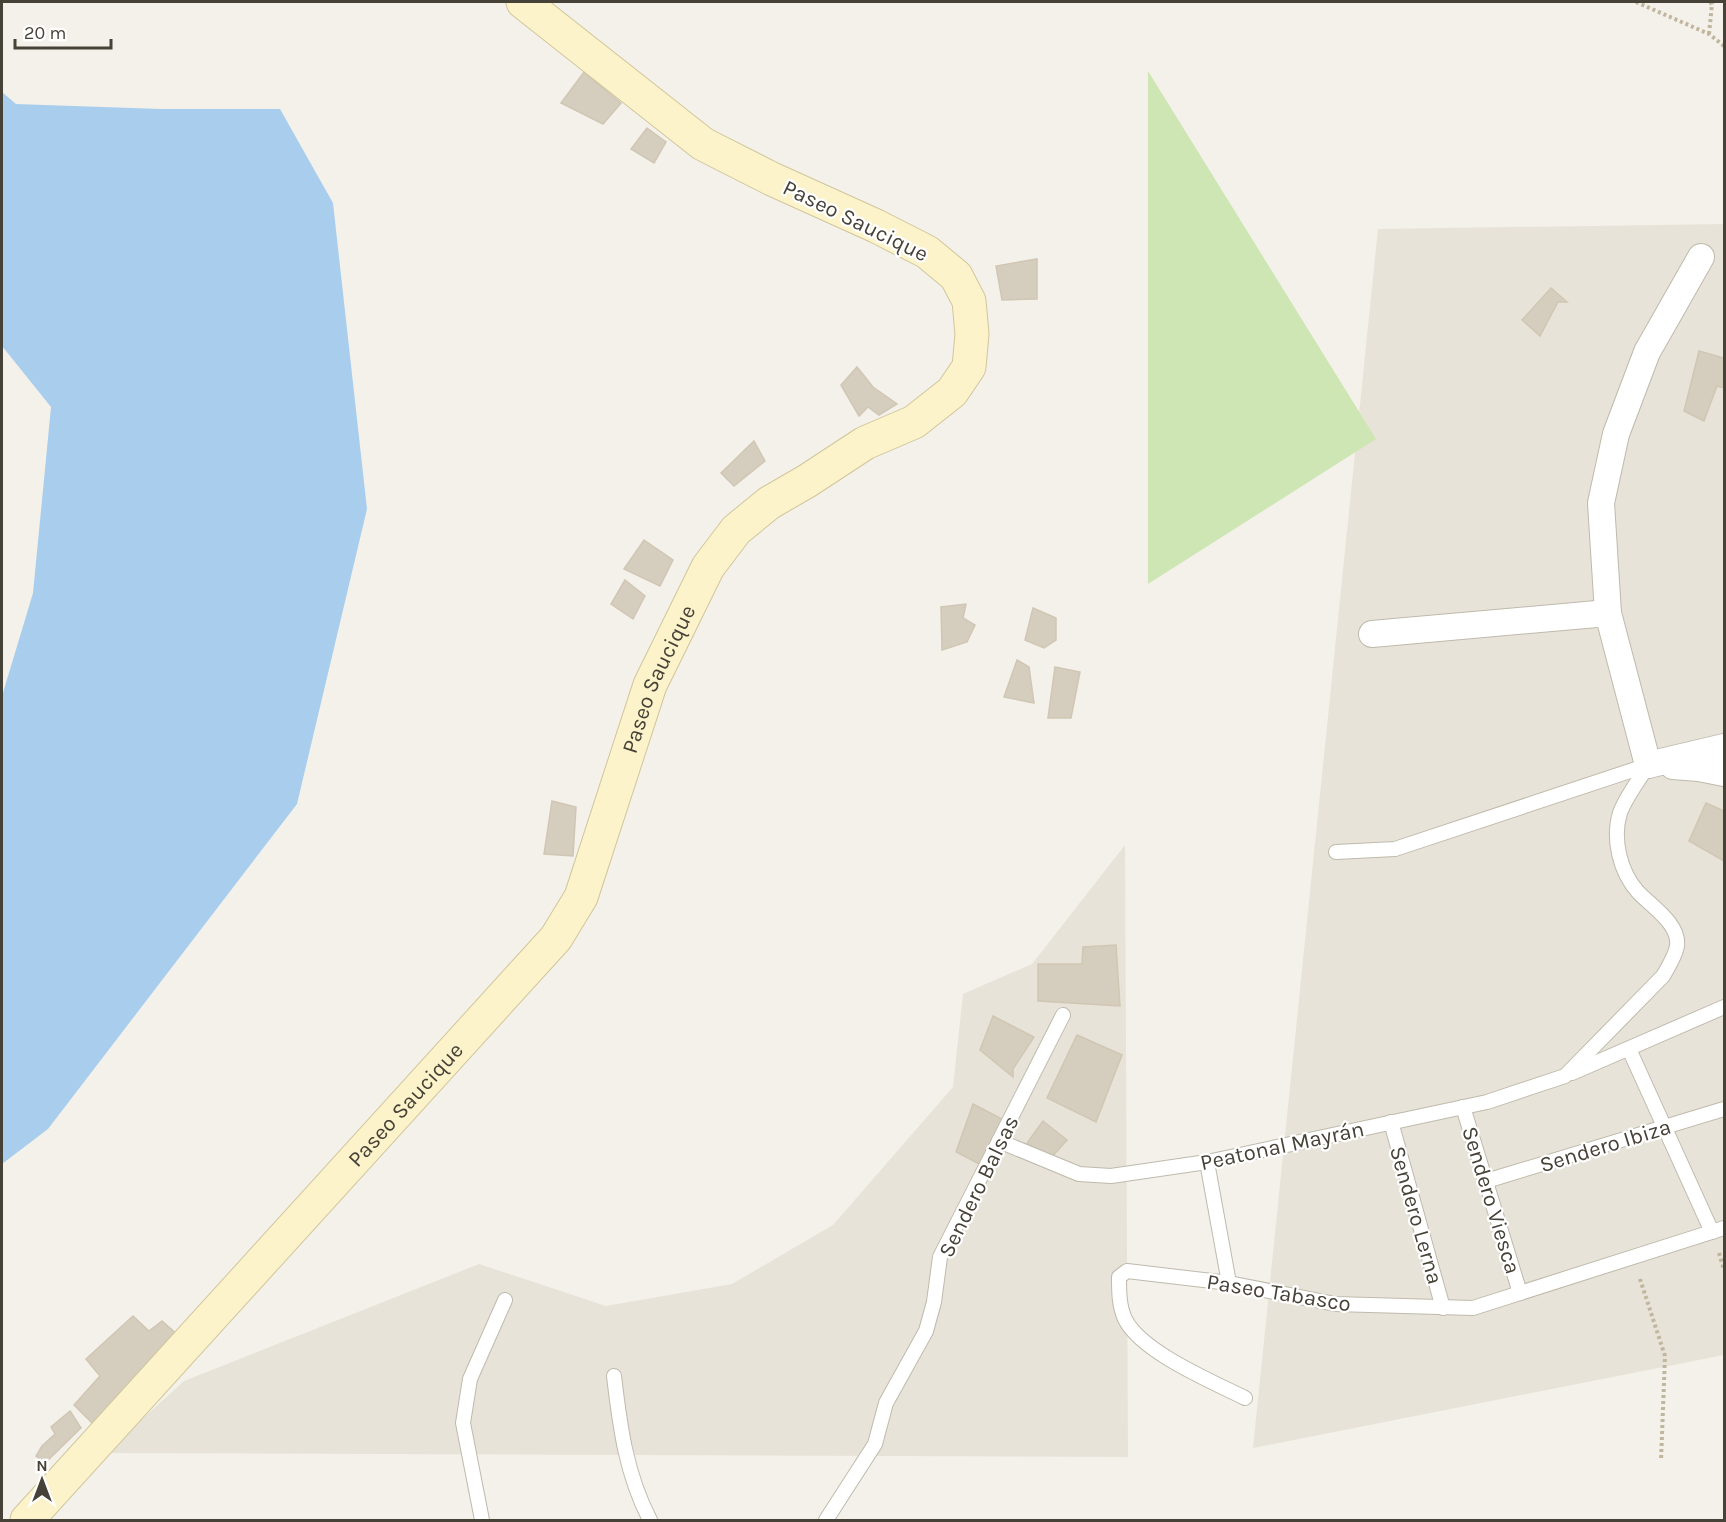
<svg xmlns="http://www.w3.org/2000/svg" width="1726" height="1522" font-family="Karla,sans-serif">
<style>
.residential{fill:#e8e3d8}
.green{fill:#cde6b4}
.water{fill:#a9ceed}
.building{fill:#d5cebf;stroke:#d0c6b3;stroke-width:1.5}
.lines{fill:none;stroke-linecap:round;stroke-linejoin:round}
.lane-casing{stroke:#bfbaac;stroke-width:16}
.street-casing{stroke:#bfbaac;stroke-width:28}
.secondary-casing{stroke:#d1c69b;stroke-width:35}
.path{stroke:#c0b69e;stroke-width:4;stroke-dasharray:3 3;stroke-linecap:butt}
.lane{stroke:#fff;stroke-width:14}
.street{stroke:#fff;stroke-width:26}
.secondary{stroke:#fcf3cb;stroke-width:33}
.labels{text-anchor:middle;stroke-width:4.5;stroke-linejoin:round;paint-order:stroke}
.street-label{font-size:22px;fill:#474238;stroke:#fff}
</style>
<rect width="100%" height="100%" fill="#f4f1ea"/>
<g class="residential">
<path d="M1724,224V1355L1253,1448L1378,229Z"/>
<path d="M1125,845L1128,1457L105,1453L184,1381L479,1264L606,1306L732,1284L833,1225L953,1087L963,994L1032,964Z"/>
</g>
<path class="green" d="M1148,71L1376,439L1148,584Z"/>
<path class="water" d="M2,92L16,104L161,109H280L333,203L367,509L297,804L48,1129L2,1164V696L33,593L51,407L2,346Z"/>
<g class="building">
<path d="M584,72L621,103L603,124L561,103Z"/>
<path d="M647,128L666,142L654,163L631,149Z"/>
<path d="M1037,259V299L1002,300L996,266Z"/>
<path d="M1551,288L1567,302H1558L1540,336L1522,320Z"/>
<path d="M1699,351L1724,358V388L1717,386L1704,421L1684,411Z"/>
<path d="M857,367L873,387L897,404L879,415L868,407L859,416L841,385Z"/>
<path d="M754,441L765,461L734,486L721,473Z"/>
<path d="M644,540L673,560L660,586L624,569Z"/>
<path d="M625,580L645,596L633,619L611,604Z"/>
<path d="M966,604L963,618L975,625L967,642L942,650L941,607Z"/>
<path d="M1033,608L1056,618V640L1044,648L1025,640Z"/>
<path d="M1017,660L1029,667L1034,703L1004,697Z"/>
<path d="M1055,667L1080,672L1071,718H1048Z"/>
<path d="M552,801L576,807L573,856L544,854Z"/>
<path d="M1706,803L1724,811V861L1689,841Z"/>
<path d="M1116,945L1120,1006L1038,1001V964H1082L1083,947Z"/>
<path d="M993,1016L1034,1037L1013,1069V1077L980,1050Z"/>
<path d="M1077,1035L1122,1055L1096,1122L1047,1098Z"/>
<path d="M973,1104L1006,1121L985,1167L956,1152Z"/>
<path d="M1043,1121L1067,1140L1050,1159L1027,1143Z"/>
<path d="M133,1316L149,1331L162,1321L179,1336L97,1428L74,1405L100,1376L86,1359Z"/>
<path d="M70,1411L81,1428L45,1463L36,1456L42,1446L55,1434L51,1427Z"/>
</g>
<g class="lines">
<g class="lane-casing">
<g id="lane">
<path d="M1336,852L1395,849L1648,765"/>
<path d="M1629,1049L1712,1232"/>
<path d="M1572,1073L1724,1007"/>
<path d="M1463,1107L1520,1293"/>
<path d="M1391,1122L1443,1308"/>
<path d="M999,1141L1079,1174L1111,1176L1207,1162L1487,1102L1565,1076L1663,976C1668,967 1675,957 1677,946C1680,924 1651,906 1638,892C1620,872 1612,839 1620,813C1625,798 1640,779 1648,765"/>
<path d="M1207,1162L1229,1283"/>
<path d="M1486,1181L1724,1109"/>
<path d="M614,1376C620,1427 626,1474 650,1520"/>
<path d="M1245,1398C1213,1382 1141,1352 1125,1319C1119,1306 1119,1291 1119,1277L1127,1271L1229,1283L1335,1304L1473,1308L1724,1228"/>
<path d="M482,1520L463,1423L470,1379L505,1300"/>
<path d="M826,1520L875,1444L886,1403L926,1331L934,1302L940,1257L1063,1015"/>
</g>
</g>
<g class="street-casing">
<g id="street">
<path d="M1372,634L1608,613"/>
<path d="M1648,765L1608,613L1601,503L1616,434L1647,352L1701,257"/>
<path d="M1648,765L1724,747"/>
<path d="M1673,766L1699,768L1724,773"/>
</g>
</g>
<g class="secondary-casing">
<g id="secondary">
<path id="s1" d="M27,1520L556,938L581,897L650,685L708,567L736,530L769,503L807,481L865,443L914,422L952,392L969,367L972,334L969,301L956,276L927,252L876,226L772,179L703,144L523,2"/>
</g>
</g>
<g class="path">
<path d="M1636,2L1709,34L1724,46"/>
<path d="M1709,34L1712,4L1710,2"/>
<path d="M1719,1253L1724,1270"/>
<path d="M1640,1279L1665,1356L1661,1461"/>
</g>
<use href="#lane" class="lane"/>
<use href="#street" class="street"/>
<use href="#secondary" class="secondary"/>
</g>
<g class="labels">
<g class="street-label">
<text transform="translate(856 220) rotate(26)" y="8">Paseo Saucique</text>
<text dy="8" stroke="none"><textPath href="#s1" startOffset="1066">Paseo Saucique</textPath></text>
<text dy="8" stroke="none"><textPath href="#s1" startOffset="562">Paseo Saucique</textPath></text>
<text transform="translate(1282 1145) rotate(-12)" y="8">Peatonal Mayrán</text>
<text transform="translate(1605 1145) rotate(-17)" y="8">Sendero Ibiza</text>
<text transform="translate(978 1186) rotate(-64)" y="8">Sendero Balsas</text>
<text transform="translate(1492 1200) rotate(73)" y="8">Sendero Viesca</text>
<text transform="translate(1417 1215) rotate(74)" y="8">Sendero Lerna</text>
<text transform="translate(1279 1292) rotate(9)" y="8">Paseo Tabasco</text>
</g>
</g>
<rect width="1726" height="1522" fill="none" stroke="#474238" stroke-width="6"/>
<g transform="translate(42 1480)" stroke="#ffffff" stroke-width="4.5" paint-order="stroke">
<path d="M0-4.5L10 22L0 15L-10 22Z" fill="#474238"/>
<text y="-9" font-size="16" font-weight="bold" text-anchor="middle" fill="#474238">N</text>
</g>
<path d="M15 39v9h96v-9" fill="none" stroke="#474238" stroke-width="3"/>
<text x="24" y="39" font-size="18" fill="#474238" stroke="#ffffff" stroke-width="4.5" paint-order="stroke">20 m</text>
</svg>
